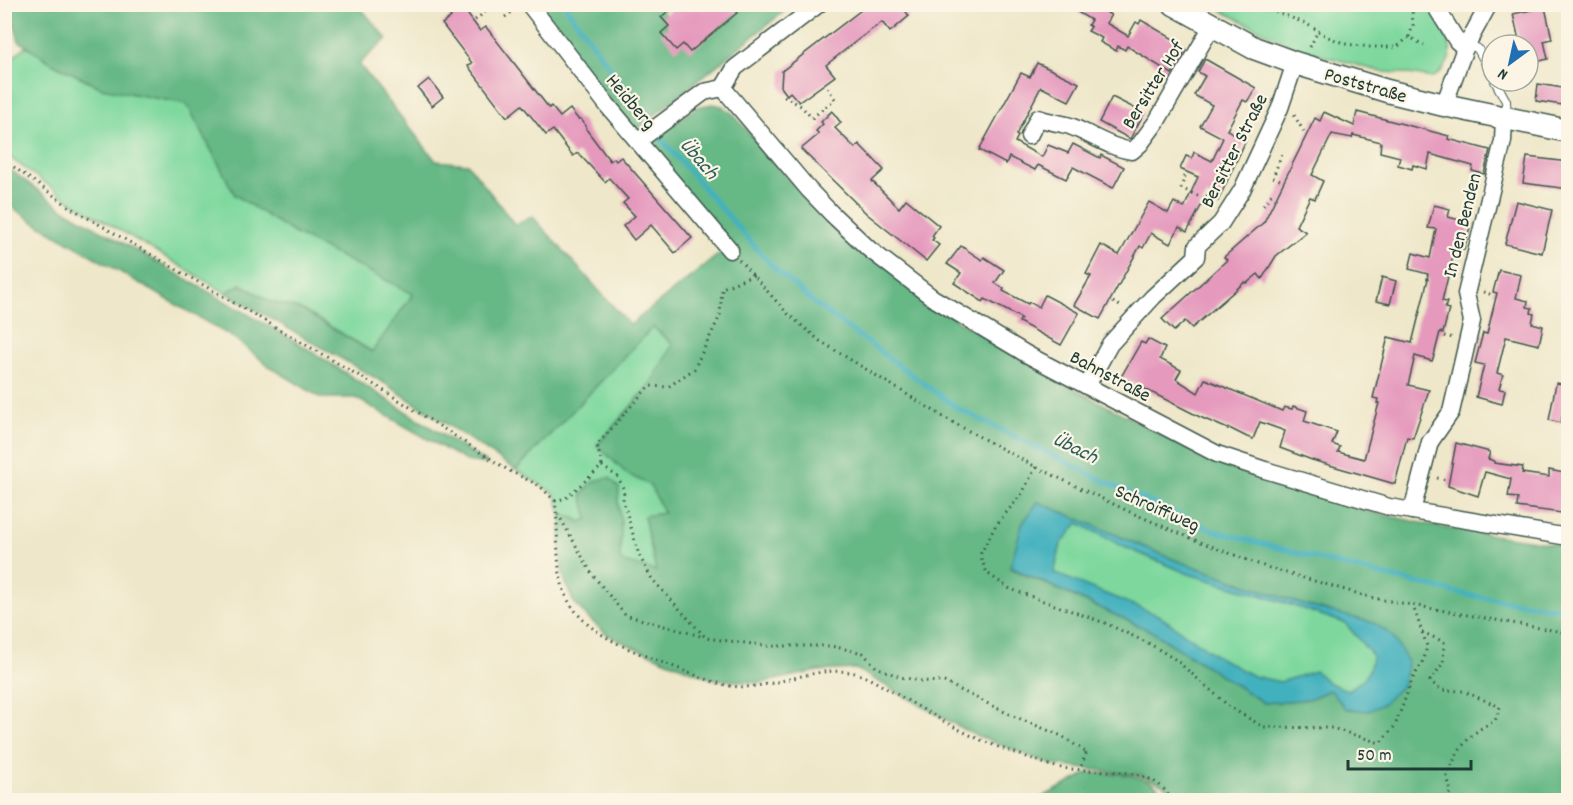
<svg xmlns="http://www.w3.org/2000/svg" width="1573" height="805" font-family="Dekko,sans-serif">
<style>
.green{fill:#7ed89e;stroke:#4e8a69;stroke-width:1.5}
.forest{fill:#66b885;stroke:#427a5c;stroke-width:1.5;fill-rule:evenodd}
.water{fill:#42b1be;stroke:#307779;stroke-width:1.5;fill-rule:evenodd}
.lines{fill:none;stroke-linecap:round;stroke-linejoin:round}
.stream{stroke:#42b1be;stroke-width:5}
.building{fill:#e599bd}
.service-casing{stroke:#3e564a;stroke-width:10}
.minor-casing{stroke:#3e564a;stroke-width:19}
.secondary-casing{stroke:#3e564a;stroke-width:25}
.path{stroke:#3e564a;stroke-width:3;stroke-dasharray:1.5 4.5;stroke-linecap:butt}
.service{stroke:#fff;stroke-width:8}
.minor{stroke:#fff;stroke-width:16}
.secondary{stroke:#fff;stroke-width:22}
.labels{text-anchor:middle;stroke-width:4.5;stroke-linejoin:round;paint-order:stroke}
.street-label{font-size:20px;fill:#1f3d34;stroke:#fcf5e5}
.water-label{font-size:21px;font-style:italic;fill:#2a605d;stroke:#fcf5e5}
</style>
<rect width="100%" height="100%" fill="#fcf5e5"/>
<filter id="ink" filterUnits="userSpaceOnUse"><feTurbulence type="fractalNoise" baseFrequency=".0167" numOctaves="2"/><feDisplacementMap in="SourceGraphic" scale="12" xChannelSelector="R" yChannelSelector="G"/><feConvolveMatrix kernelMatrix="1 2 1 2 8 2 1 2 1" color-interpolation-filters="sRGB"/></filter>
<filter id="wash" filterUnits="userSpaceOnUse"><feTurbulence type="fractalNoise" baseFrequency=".008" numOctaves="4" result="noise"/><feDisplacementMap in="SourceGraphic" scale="24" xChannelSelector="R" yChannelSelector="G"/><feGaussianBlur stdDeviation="1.35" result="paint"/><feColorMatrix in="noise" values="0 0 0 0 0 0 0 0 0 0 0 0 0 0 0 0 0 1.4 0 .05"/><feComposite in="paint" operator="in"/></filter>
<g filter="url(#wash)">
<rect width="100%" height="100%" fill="#eee7c9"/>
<g class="green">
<path d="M1210,5H1428C1443,33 1467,53 1433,78L1402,73L1382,72L1299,49Z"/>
<path d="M26,46L52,63L102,88L187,104L235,195L294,233L414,293L373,352L302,310L269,301L241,284L226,293L69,200L5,154L4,65Z"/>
<path d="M653,327L673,345L649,386L597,445L627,474L650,485L664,513L644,516L656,571L620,562L621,522L618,503L619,488L587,508L589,518L582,522L570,516L561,514L555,494L516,470Z"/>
<path d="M1078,522L1122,546L1189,574L1264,596L1345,623L1373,655C1370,674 1365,682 1347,690L1329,683L1315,671L1280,682L1253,676L1054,573L1061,544Z"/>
</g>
<g class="forest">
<path d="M9,5H358L387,39L359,64L436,161L468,164L515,225L532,216L630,325L723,251L647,144L697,107L713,104L722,106L733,114L784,174L825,218L958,321L1082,393L1197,453L1268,480L1366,511L1440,527L1568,546V800H1174L1164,785L1141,775L1053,765L970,733L856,669L818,671L760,683L712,679L633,647L608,635L588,618L573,601L563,576L560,548L561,514L570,516L581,522L588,519L582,495C591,482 595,479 610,478L619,488L618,503L621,522L620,561L656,571L644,516L664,513L650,485L627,474L597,445L649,386L673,344L653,327L516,470L386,384L226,293L241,284L269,301L302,310L372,352L413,294L294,233L235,195L187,104L102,88L52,63L19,41ZM1038,502L1175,560L1392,635L1369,710L1346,709L1330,690L1309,699L1264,703L1151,631L1010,568Z"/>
<path d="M533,5H664L663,17L668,30C703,31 715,38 740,9L739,5H792L635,131Z"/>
<path d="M4,165L62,208L300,344L488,464L466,461L356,398H321L270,367L234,338L34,222L5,202Z"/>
<path d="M1088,773C1115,774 1156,771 1167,800H1037Z"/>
</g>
<path class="water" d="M1038,502L1175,560L1301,604L1374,623L1392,635L1408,662L1402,686L1383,704L1369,711L1346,709L1330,690L1309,699L1264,703L1151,631L1010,567L1022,524ZM1078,523L1122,546L1189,574L1264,596L1345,623L1372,655C1371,673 1364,682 1347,690L1329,683L1315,671L1280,682L1253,676L1220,658L1158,615L1054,573L1061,544Z"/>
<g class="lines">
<g class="stream">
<path d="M564,4L646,118"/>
<path d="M662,140L771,265L814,303L957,408L1108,483L1215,531L1349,567L1467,595L1568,610"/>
</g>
</g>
<g id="blocks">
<g class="building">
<path d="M442,4H460L480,31L486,27L549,108L551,106L560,117L570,109L578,119H581L586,126V129L610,161L614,158L616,161L621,157L692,238L675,253L651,225L634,240L623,226L635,216L623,203L628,199L609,178L605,182L578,153L573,156L553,130L546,135L522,105L507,117L468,66L472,63L442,24L451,17Z"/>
<path d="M677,4H730L737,13L690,52L683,44L676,50L661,33L669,26L661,17Z"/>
<path d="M869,4H901L909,16L890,32L882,22L859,39L826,65L835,76L799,102L790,92L787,95L781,87L782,71Z"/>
<path d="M1064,4H1113L1107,13L1111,15L1106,23L1128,36L1136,22L1139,24L1141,20L1175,40L1174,43L1186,49L1172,74L1127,46L1125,50L1118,46L1116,51L1100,42L1102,38L1088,31L1091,27L1088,25L1091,20Z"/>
<path d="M1545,7L1552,39L1544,41L1548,59L1528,64V45H1520L1513,14Z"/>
<path d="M1205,59L1256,88L1247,102L1243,100L1227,130L1246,140L1218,201L1207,195L1187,232L1179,227L1170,244L1151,233L1143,248L1140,246L1100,319L1074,305L1091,276L1086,274L1101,245L1119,255L1149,202L1168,213L1174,202L1184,208L1198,177L1180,169L1186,156L1192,158L1194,152L1212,161L1223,138L1200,126L1212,105L1194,95L1205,76L1198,72Z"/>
<path d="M1037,63L1079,83L1069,101L1041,87L1016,135L1018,136L1015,142L1042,157L1048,145L1068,153L1073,144L1100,158L1101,155L1124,167L1113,188L1073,167L1066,179L1038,165L1035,170L1009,157L1006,164L979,150L1021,73L1030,77Z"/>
<path d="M429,79L443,97L432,106L418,88Z"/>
<path d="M1538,84L1569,89V106L1536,101Z"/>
<path d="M1112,97L1144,113L1130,139L1099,122Z"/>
<path d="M832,111L841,123L835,128L855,148L859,144L884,170L872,181L899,208L906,199L939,226L932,236L934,238L932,240L939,245L926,261L867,214L801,149L819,134L816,131L823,124L821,122Z"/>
<path d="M1324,112L1354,126L1357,112L1449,136L1448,139L1490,150L1484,174L1472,171L1473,166L1430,154L1427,169L1413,165L1412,169L1398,165L1400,157L1380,152L1381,142L1353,135L1352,138L1332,134L1312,175L1323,181L1315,199L1310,197L1296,226L1306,232L1276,256L1262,279L1258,274L1247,283L1245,282L1192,328L1185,321L1174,331L1162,319L1227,260L1224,257L1264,222L1315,118L1320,121Z"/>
<path d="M1527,157L1569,162V189L1523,183Z"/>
<path d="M1516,201L1552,210L1542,253L1505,244Z"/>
<path d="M1434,205L1450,209L1448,217L1471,223L1464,250L1455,248L1442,301L1447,302L1445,308L1449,309L1443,333L1440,332L1434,356L1432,361L1415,356L1408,385L1429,390L1413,438L1407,437L1395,484L1312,460L1280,448L1285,431L1260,422L1253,439L1247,437L1229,428L1228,429L1200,417L1121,377L1141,342L1145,344L1148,339L1165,348L1160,359L1181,370L1176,379L1198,393L1205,379L1282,411L1284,407L1292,409L1293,406L1307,411L1304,421L1337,432L1332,444L1340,447L1338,452L1364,459L1379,403H1377L1378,399L1373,398L1388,337L1412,343L1428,279H1427L1428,274L1409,269L1413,253L1430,258L1436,229L1428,228Z"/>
<path d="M961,246L982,260L984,257L1004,270L995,283L1004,289L1003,291L1028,304L1029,302L1039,307L1045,295L1079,313L1061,345L1019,322L1021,318L985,299L983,302L954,283L961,273L947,264Z"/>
<path d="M1499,270L1521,275L1516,298L1528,301L1527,307L1532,308L1531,313L1534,314L1532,323L1543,326L1539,345L1506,337L1497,373L1503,375L1499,389L1505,390L1502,404L1476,397L1484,365L1475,363L1483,333L1487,334L1497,293L1493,292Z"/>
<path d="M1382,277L1396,281L1390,304L1376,301Z"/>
<path d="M1556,383L1568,385L1561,423L1549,420Z"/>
<path d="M1456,443L1490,452L1488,459L1494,461V463L1523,467L1522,473L1549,477V470L1569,474V514L1517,507L1518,498L1508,497L1511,479L1485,472L1478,496L1448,486Z"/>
</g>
</g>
</g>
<g filter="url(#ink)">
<use href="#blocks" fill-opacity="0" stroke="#3e564a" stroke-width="1.5"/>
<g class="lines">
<g class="service-casing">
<g id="service">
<path d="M1468,43L1478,49L1492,75"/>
<path d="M1495,81L1506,101L1507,117"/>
</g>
</g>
<g class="minor-casing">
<g id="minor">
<path d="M529,4L608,106L730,250"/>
<path d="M1434,4L1457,41L1465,48"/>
<path d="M723,88L809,190L832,214L869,249L933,298L1028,355L1087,386L1217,454L1265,470L1389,507L1568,537"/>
<path d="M1444,105L1465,48L1489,4"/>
<path d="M1029,136L1038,118C1049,122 1060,123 1070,126C1091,134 1110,148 1132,151L1140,144L1157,121L1212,26"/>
<path d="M638,141L704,92L723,88L735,68L819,4"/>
<path d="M1087,386L1110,344L1153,297L1196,257L1197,246L1221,223L1242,190L1280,108L1295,63"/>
<path d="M1412,511L1430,442L1451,412L1472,321L1466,294L1503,141L1504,118"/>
</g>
</g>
<g class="secondary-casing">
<path id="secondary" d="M1174,4L1254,48L1295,63L1387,91L1444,105L1568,131"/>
</g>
<g class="path">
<path d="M1259,4C1278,14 1299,19 1317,30"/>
<path d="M468,9L473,4"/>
<path d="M505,17L516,9"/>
<path d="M475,20L495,4"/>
<path d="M1409,37L1413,25L1412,9L1419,5"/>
<path d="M1310,47L1318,31L1328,37L1346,44L1370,47H1397L1409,37L1424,45"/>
<path d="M784,96L801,106L812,118L835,99L828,88"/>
<path d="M1294,115L1304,132"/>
<path d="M4,160L71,208L380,388L508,470L540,486L555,501C560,533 553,570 568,600C590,640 643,654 682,670C701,677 722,687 743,687C779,686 814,667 850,672C864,674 879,684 891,691C916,705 940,720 966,733C991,746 1020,754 1046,764C1083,778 1152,758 1171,800"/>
<path d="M1185,176L1181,188L1206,200"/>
<path d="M1280,180L1273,177L1282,154"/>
<path d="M1263,205L1270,196L1275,192"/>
<path d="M739,260L787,313L820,341L952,422L1036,467L1130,512L1195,540L1266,567L1373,598L1568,633"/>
<path d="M1483,292L1493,295"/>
<path d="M1113,302L1122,307"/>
<path d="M1444,336L1454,338"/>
<path d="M602,466L618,477L624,490L623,500L639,555L652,579L706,638L768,646H831L863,653L876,667L900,677L921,681L944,682L1013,716L1062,736L1084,751H1087L1080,769"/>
<path d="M1036,467L1021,495L996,525L981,553L982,561L987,573L1010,589L1105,623L1150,644L1176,660L1231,708L1264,727L1332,728L1380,743L1395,726L1412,680L1424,659L1427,646L1413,606"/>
<path d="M1437,478L1447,480"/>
<path d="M555,501L566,498L602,466L597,445L649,386L668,387L694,369L720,316L722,288L754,275"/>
<path d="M558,514L592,574L625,615L704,637"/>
<path d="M1422,632L1444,642L1443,663L1430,681L1441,690L1463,691L1500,707L1495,721C1469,732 1457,750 1447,776L1451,792L1444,800"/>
<path d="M1221,800L1225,796L1236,800"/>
</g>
<use href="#service" class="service"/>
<use href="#minor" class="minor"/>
<use href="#secondary" class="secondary"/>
</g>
</g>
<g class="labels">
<g class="street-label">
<text transform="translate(1152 84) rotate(-58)" y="7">Bersitter Hof</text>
<text transform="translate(1366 84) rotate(16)" y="7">Poststraße</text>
<text transform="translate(632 101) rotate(50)" y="7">Heidberg</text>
<text transform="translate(1233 150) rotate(-63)" y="7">Bersitter Straße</text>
<text transform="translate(1461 225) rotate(-76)" y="7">In den Benden</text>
<text transform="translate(1111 375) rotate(28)" y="7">Bahnstraße</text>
<text transform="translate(1158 507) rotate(24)" y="7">Schroiffweg</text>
</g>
<g class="water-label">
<text transform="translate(700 158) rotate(49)" y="7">Übach</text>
<text transform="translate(1076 447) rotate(26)" y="7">Übach</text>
</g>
</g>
<rect width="1573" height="805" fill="none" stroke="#fcf5e5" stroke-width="24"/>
<g transform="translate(1510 63) rotate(213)"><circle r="28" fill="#fcf5e5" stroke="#a4ab9e" stroke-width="1.5"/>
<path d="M0-4.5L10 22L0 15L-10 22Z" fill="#1f6fb2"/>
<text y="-9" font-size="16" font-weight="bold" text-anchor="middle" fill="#1f3d34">N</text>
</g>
<path d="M1348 760v9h123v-9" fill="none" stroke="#1f3d34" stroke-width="3"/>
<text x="1357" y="760" font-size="18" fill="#1f3d34" stroke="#fcf5e5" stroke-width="4.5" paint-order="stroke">50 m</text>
</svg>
